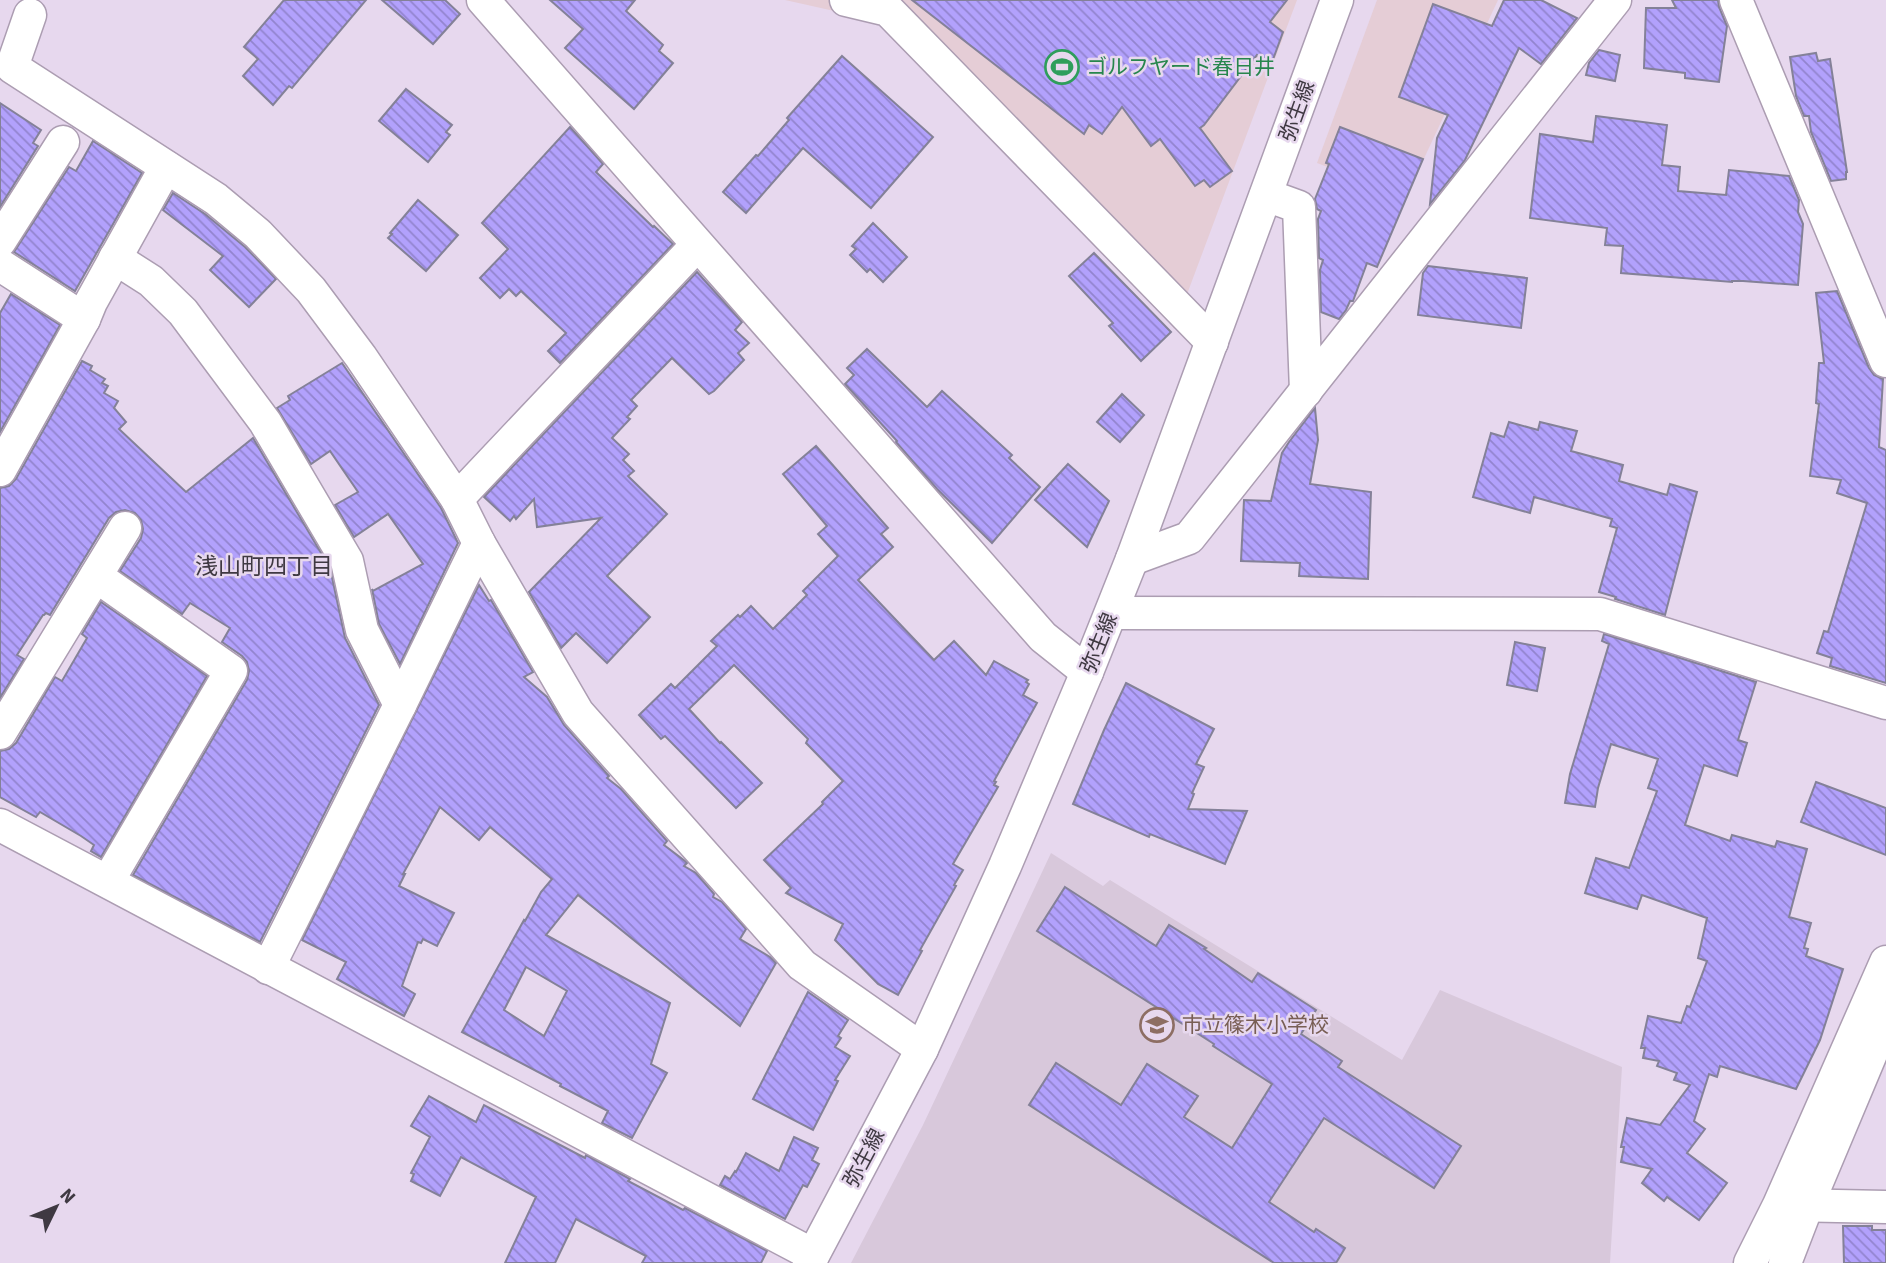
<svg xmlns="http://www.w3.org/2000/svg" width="1886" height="1263" font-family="'Source Sans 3','Noto Sans JP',sans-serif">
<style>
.commercial{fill:#e5cdd6}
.education{fill:#d8c8db}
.building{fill:url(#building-back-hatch);stroke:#848198;stroke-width:2;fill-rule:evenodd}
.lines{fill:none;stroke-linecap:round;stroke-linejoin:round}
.minor-casing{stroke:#ac9db2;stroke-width:35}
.minor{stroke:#fff;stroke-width:32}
.labels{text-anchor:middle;stroke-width:5;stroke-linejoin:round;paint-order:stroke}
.leisure-label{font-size:21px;fill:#27864d;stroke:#e7d8ee;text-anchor:start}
.street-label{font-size:21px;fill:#3f3942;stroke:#e7d8ee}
.education-label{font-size:21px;fill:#785e54;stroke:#e7d8ee;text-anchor:start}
.neighbourhood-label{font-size:23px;fill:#3f3942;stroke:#e7d8ee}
</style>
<defs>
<pattern id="building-back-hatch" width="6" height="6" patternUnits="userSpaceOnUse" patternTransform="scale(1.75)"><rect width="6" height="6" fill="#b2a1fc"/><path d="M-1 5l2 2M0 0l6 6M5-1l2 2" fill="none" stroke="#9284ce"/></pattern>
</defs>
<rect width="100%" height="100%" fill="#e7d8ee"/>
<g class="commercial">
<path d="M785,0H1297L1174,329L1161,308L879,21Z"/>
<path d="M1377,0H1498L1406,197L1317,163Z"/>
</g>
<path class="education" d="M1051,853L1103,886L1110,880L1402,1060L1440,990L1622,1067L1610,1263H851L923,1125Z"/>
<g class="building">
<path d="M284,0H366L292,88L289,86L273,105L243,76L258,59L244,47Z"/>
<path d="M382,0H445L460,14L433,44Z"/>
<path d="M550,0H635L626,11L663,45L659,51L673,63L634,109L565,48L583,29Z"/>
<path d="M912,0H1287L1270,22L1283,32L1271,65L1257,55L1204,125L1200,128L1232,171L1210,187L1204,180L1195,186L1160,139L1151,146L1122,107L1102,134L1089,125L1084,134Z"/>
<path d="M1504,0H1541L1577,18L1541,64L1519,48L1465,160L1430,204L1437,138L1448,115L1399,97L1433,4L1492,26Z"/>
<path d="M1672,0H1718L1719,7L1727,26L1719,82L1685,78V73L1644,68L1646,8H1676Z"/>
<path d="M1599,50L1620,55L1615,81L1586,75L1589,63Z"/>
<path d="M1816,53L1818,61L1830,59L1847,172H1846V179L1831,181L1811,132L1809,116H1804L1796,96L1790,57Z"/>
<path d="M842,56L933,137L871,208L803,148L746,213L723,192L756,155L758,156L789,120L787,118Z"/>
<path d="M406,89L452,125L446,132L450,135L428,162L379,121Z"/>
<path d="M0,103L41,130L33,143L38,146L0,207Z"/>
<path d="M1596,116L1667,125L1662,165L1680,167L1678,191L1726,195L1729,170L1789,176L1799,200L1798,212L1803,224L1798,285L1743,281H1732V282L1621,273L1623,246L1605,245L1607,228L1530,218L1540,134L1593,142Z"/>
<path d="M570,127L603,164L596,172L653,227L654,226L673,244L560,363L548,351L566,333L521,291L516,296L509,289L500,298L480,278L508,249L482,223Z"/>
<path d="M1340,127L1423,159L1377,267L1367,263L1353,301H1350L1346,310L1339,319L1321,312L1320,270L1323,260L1319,258L1318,219L1321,211L1317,209L1315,199L1329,164L1326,163Z"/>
<path d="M93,141L142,173L75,291L14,252L69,167L76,171Z"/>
<path d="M173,193L205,214L245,247L276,279L249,307L210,270L223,256L163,210Z"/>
<path d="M418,200L458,235L426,271L388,238L392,234L390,233Z"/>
<path d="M873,223L907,257L883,282L870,269L867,272L850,255L856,249L852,246Z"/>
<path d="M1094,253L1171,332L1141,361L1109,326L1113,323L1069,276Z"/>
<path d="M1428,266L1527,278L1521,328L1418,315L1423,273Z"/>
<path d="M697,272L742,322L735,330L749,343L738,353L744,360L714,391L709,394L672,358L631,400L637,406L627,417L630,419L612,438L629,454L623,460L634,471L628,476L667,514L607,576L650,617L607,663L576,633L561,648L529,592L601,518L537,527L534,499L516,519L514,516L510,521L484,497Z"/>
<path d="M1837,291L1869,368L1874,375L1883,379L1879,447L1886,450V683L1830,666L1832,658L1817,653L1824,631L1828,632L1867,503L1837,493L1841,480L1810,476L1819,404L1816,403L1819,363H1824L1816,293Z"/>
<path d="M11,294L60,325L0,432V313Z"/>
<path d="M867,349L927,407L942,391L1012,455L1009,458L1040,487L992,543L937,489L896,442L897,441L845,384L854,375L847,368Z"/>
<path d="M82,361L92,366L90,370L105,379L102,383L108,386L104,393L118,401L114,408L126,422L119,429L186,492L253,438L330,568L345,638L379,705L260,942L133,875L247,680L249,671L247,662L242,656L222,642L230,628L190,603L182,614L120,571L141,538L143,529L141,520L135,513L125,510L116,512L109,518L50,615L46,613L44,615H43L17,655L24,659L0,698V488L9,486L16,479Z"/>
<path d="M342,363L441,508L458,543L400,664L379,624L372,589L373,591L423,564L388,514L354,537L335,505L358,492L330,451L311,464L277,408L290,400L288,396Z"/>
<path d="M1122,394L1144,415L1120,442L1097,422Z"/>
<path d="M1315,408L1318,440L1310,484L1371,492L1368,579L1299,576L1300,563L1241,561L1244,500L1271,501L1282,453L1289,442Z"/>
<path d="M1509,422L1538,430L1540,422L1577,431L1571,451L1623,465L1619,481L1667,495L1670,484L1697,492L1665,615L1615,599L1616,597L1599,592L1617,528L1610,526L1612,519L1534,497L1530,513L1473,497L1491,433L1504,437Z"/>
<path d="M816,446L888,528L881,534L893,547L858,580L934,660L954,641L986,675L994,661L1028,680L1026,682L1029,684L1023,695L1037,703L994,781L996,782L994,785L998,787L953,864L963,870L954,885L956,886L920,950L922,951L898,995L878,984L835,940L843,924L786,893L791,888L764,860L823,804L822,802L843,781L806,743L808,739L734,665L689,709L720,743L721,742L762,783L736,808L665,736L661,739L639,715L671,684L675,688L717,646L711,641L738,615L740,617L751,606L773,629L807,595L803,591L838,556L818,534L827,526L783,474Z"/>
<path d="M1068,464L1109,501L1087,547L1035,500Z"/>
<path d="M479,585L489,601L491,600L533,672L524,677L547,697L564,725L609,776L607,778L621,789L667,841L664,845L685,861L687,863L684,866L696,873L714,894L713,897L722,902L746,929L740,939L770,957L776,963L740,1026L578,895L546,935L670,1003L651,1064L667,1073L632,1138L602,1123L608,1111L560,1086L561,1084L462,1032L524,920L525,921L541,892L552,879L490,827L479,840L440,807L403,874H405L399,886L454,913L437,946L423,939L421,943L418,942L402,986L415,994L404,1016L337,979L346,962L302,940ZM526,967L567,991L544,1036L504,1010Z"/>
<path d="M101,602L207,676L101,857L91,851L94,845L81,836L40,812L36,817L0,797V751L9,749L16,743L55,677L62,681L87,638L82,634Z"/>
<path d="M1604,634L1756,682L1738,740L1747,743L1737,776L1704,765L1685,825L1730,841L1732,835L1775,847L1777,841L1807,849L1789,917L1811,923L1804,948L1808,949L1806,956L1843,969L1820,1040L1796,1089L1720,1066L1717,1077L1709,1074L1694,1121L1705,1129L1687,1153L1727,1183L1699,1220L1667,1197L1664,1201L1642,1183L1652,1169L1621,1162L1624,1147H1621L1627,1118L1660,1125L1690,1085L1674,1080L1677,1073L1657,1066L1659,1061L1643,1058L1645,1048H1641L1648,1016L1681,1023L1687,1006L1690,1007L1707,961L1698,958L1707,918L1642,895L1637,909L1585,893L1596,858L1629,868L1657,791L1648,788L1658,759L1611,744L1598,788L1595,807L1565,803L1570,774L1609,644L1602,641Z"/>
<path d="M1515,642L1545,648L1537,691L1507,685Z"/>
<path d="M1126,683L1214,729L1196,764L1204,767L1192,793L1194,794L1188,809L1247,811L1225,864L1150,834L1149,837L1073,804L1104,730Z"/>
<path d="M1816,782L1886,808V855L1801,822Z"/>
<path d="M1065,887L1156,946L1169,925L1206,948L1204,949L1252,982L1258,973L1316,1010L1301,1034L1342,1061L1338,1067L1461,1146L1434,1188L1324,1118L1269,1202L1314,1232L1316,1229L1345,1248L1336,1263H1274L1029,1105L1056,1063L1121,1105L1147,1064L1198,1096L1184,1117L1232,1148L1272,1084L1213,1046L1214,1044L1037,931Z"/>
<path d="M808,992L848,1020L838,1036L841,1038L835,1047L850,1056L835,1080L838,1081L813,1130L753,1099Z"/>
<path d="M429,1096L476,1122L484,1105L585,1158L586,1155L630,1179L628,1181L683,1210L685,1208L767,1251L761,1263H642L646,1256L576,1219L555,1263H505L536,1197L461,1157L440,1196L411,1181L414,1174L411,1173L430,1137L411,1126Z"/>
<path d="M794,1137L818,1148L812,1160L819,1164L807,1187L803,1185L785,1219L720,1185L725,1176L730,1179L735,1171L736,1172L746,1153L779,1171Z"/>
<path d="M1843,1226H1872V1230H1886V1263H1844Z"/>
</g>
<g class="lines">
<g class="minor-casing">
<g id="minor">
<path d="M483,0L1043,637L1087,672"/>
<path d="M846,0L888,10L1212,342"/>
<path d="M1736,0L1886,361"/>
<path d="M30,15L12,67L216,199L258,234L311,290L361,357L457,499L479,543L578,713L802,965L922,1049"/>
<path d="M1266,195L1299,207L1306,391"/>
<path d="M0,241L63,142"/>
<path d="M115,258L151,281L183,312L265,422L347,561L362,630L400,705"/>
<path d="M0,265L84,319"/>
<path d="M0,470L84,319L91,302L166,167"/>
<path d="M457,499L697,245"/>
<path d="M1132,559L1189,538L1615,0"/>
<path d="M96,576L231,671L108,881"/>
<path d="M1112,613L1600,614L1886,703"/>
<path d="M0,733L125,528"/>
<path d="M0,825L813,1255"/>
<path d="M268,968L400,705L479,543"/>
<path d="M1789,1205L1886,1207"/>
<path d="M809,1263L922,1049L1005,866L1087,672L1132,559L1337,0"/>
<path d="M1750,1263L1779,1205L1886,962"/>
<path d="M1785,1263L1807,1206L1886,1018"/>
</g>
</g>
<use href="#minor" class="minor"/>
</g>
<defs>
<g id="stadium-ring" transform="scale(1.75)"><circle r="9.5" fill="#e7d8ee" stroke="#2e9e5b" stroke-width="1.5"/><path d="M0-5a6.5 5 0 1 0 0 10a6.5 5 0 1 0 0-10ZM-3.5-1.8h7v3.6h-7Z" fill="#2e9e5b"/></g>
<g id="school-ring" transform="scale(1.75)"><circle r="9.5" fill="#e7d8ee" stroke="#8d6e63" stroke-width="1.5"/><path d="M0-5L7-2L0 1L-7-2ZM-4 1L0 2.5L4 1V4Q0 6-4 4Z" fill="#8d6e63"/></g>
</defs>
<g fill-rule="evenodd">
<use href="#stadium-ring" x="1062" y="67"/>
<use href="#school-ring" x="1157" y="1025"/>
</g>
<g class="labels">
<g class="leisure-label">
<text x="1086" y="74">ゴルフヤード春日井</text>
</g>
<g class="street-label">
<text transform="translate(1297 111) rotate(-70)" y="7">弥生線</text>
<text transform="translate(1099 643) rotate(-68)" y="7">弥生線</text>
<text transform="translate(864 1158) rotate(-62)" y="7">弥生線</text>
</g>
<g class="education-label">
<text x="1182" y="1032">市立篠木小学校</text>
</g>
<g class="neighbourhood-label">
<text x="264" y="574">浅山町四丁目</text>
</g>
</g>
<g transform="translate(56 1207) rotate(47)" stroke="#e7d8ee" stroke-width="5" paint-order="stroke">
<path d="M0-5L12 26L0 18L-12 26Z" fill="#3f3942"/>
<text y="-10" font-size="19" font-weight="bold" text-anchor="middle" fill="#3f3942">N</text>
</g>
</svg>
